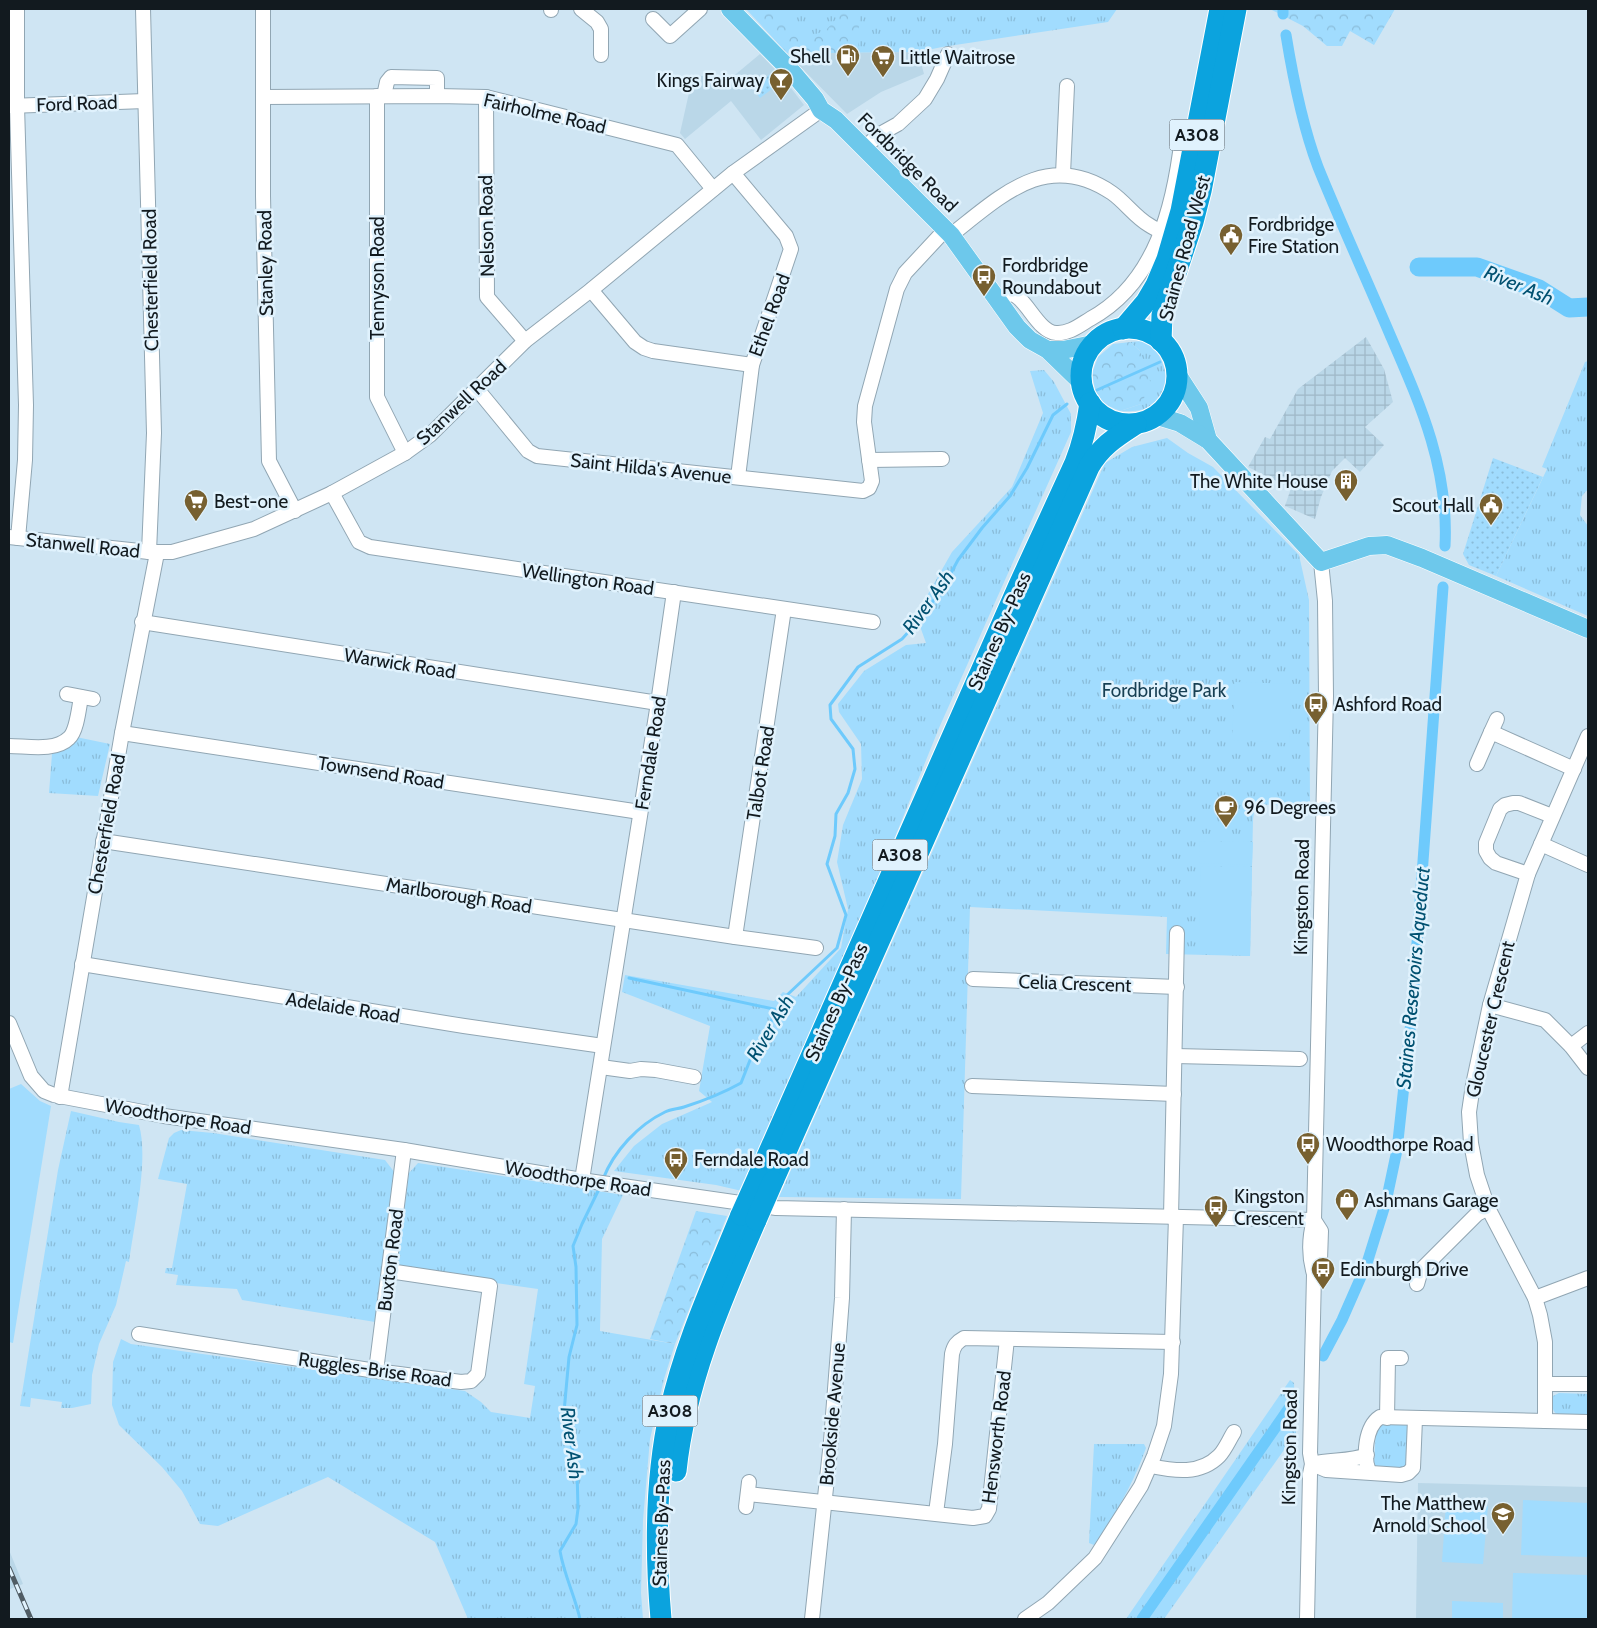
<svg xmlns="http://www.w3.org/2000/svg" width="1597" height="1628" font-family="Cabin,sans-serif">
<style>
.built{fill:#bad7e8}
.industrial{fill:url(#industrial-grid)}
.grass{fill:url(#grass-tufts)}
.forest{fill:url(#forest-crowns)}
.garden{fill:url(#garden-dots)}
.pitch{fill:#a1dcfe}
.lines{fill:none;stroke-linecap:round;stroke-linejoin:round}
.stream{stroke:#6ecafc;stroke-width:3}
.canal{stroke:#6ecafc;stroke-width:11}
.river{stroke:#6ecafc;stroke-width:19}
.minor-casing{stroke:#91a6b3;stroke-width:16}
.major-casing{stroke:#fff;stroke-width:19}
.highway-casing{stroke:#fff;stroke-width:23}
.minor{stroke:#fff;stroke-width:14}
.major{stroke:#6dc8eb;stroke-width:18}
.highway{stroke:#0ba3de;stroke-width:21}
.rail-casing{stroke:#505c64;stroke-width:5}
.rail{stroke:#e0f2fd;stroke-width:3;stroke-dasharray:9;stroke-linecap:butt}
.highway-bridge-casing{stroke:#fff;stroke-width:23;stroke-linecap:butt}
.highway-bridge{stroke:#0ba3de;stroke-width:21}
.labels{text-anchor:middle;stroke-width:5;stroke-linejoin:round;paint-order:stroke}
.shield{fill:#e0f2fd;stroke:#505b62;stroke-width:1}
.shield-label{font-size:18px;font-weight:bold;fill:#121a1f}
.poi-label{font-size:19px;fill:#121a1f;stroke:#e0f2fd;text-anchor:start}
.street-label{font-size:19px;fill:#121a1f;stroke:#e0f2fd}
.park-label{font-size:19px;fill:#173f53;stroke:#e0f2fd}
.water-label{font-size:20px;font-style:italic;fill:#015171;stroke:#e0f2fd}
</style>
<defs>
<pattern id="industrial-grid" width="8" height="8" patternUnits="userSpaceOnUse" patternTransform="scale(1.25)"><rect width="8" height="8" fill="#bad7e8"/><path d="M0 4h8M4 0v8" fill="none" stroke="#9fb8c7"/></pattern>
<pattern id="grass-tufts" width="24" height="20" patternUnits="userSpaceOnUse" patternTransform="scale(1.25)"><rect width="24" height="20" fill="#a1dcfe"/><path d="M3 7l-1-3M5 7V3M7 7l1-3M15 17l-1-3M17 17v-4M19 17l1-3" fill="none" stroke="#8abcd9"/></pattern>
<pattern id="forest-crowns" width="20" height="18" patternUnits="userSpaceOnUse" patternTransform="scale(1.25)"><rect width="20" height="18" fill="#a1dcfe"/><path d="M2 6a3 3 0 1 1 6 0M12 15a3 3 0 1 1 6 0" fill="none" stroke="#8abcd9"/></pattern>
<pattern id="garden-dots" width="8" height="8" patternUnits="userSpaceOnUse" patternTransform="scale(1.25)"><rect width="8" height="8" fill="#a1dcfe"/><path d="M2 2h.1M6 6h.1" fill="none" stroke="#8abcd9" stroke-width="1.8" stroke-linecap="round"/></pattern>
</defs>
<rect width="100%" height="100%" fill="#cfe5f3"/>
<g class="built">
<path d="M918,52L924,74L881,92L847,114L787,53Z"/>
<path d="M760,54L784,79L804,105L761,140L731,101L685,139L680,133L693,75L730,79Z"/>
<path d="M1418,1483L1588,1487V1619H1416Z"/>
<path d="M9,1550L23,1584L10,1589L9,1586Z"/>
</g>
<path class="industrial" d="M1366,337L1384,369L1393,402L1365,427L1384,445L1360,472L1345,458L1332,471L1321,497L1315,519L1285,506L1291,488L1248,467L1265,437L1270,439L1298,389Z"/>
<g class="grass">
<path d="M746,9H1117L1108,22L942,47L918,52L800,53H787Z"/>
<path d="M1142,341L1154,345C1159,356 1166,367 1166,379C1167,383 1164,387 1163,391C1156,410 1139,412 1120,411L1141,404L1140,351L1130,342Z"/>
<path d="M1588,361V489L1582,496L1580,515L1588,526V616L1496,576L1547,469L1542,467L1585,362Z"/>
<path d="M1044,370L1054,382L1071,414V432L939,728L849,951L742,1191L716,1185L614,1171L634,1146L662,1124L712,1102L699,1091L710,1026L622,992L625,975L774,1001L783,992L796,997L841,948L848,909L837,862L843,825L862,779L861,744L839,712L838,704L864,671L906,645L926,643L916,615L952,552L1012,487L1043,413L1030,371Z"/>
<path d="M1167,438L1188,453L1213,467L1299,555L1309,600L1310,807L1255,804L1253,820L1250,956L1166,954L1167,917L970,907L961,1199L779,1197L1105,463L1132,447Z"/>
<path d="M76,737L110,744L98,796L49,793L52,754L62,750Z"/>
<path d="M71,1111L119,1122L139,1125C149,1159 134,1225 129,1262L126,1261L116,1305L99,1344L92,1375L91,1404L72,1408H61L62,1402L31,1398L30,1407L20,1406L58,1170Z"/>
<path d="M181,1130L213,1133L385,1160L395,1173L375,1322L242,1300L237,1289L176,1285L178,1275L165,1273L166,1268H172L187,1184L158,1179L169,1138L174,1133Z"/>
<path d="M418,1163L623,1195L602,1239L600,1331L675,1344L664,1379L650,1439L643,1520L641,1593L643,1619H468L435,1542L328,1477L218,1526L200,1524L182,1491L162,1467L119,1425L112,1405L113,1362L121,1339L131,1344L465,1391L481,1402L491,1412L530,1418L535,1386L524,1384L538,1289L397,1269L409,1173Z"/>
<path d="M1290,1380L1294,1383L1296,1433L1164,1619H1126Z"/>
<path d="M1559,1393L1588,1394V1416C1579,1416 1556,1420 1553,1409C1552,1405 1553,1400 1553,1396Z"/>
<path d="M1380,1423H1406L1410,1429L1408,1469H1378L1374,1465L1376,1427Z"/>
<path d="M1094,1444H1144L1146,1448C1133,1484 1116,1514 1094,1545L1089,1543Z"/>
</g>
<g class="forest">
<path d="M754,9H784C786,25 800,32 814,35L826,30L838,17V9H861L858,36L859,53H787L751,13Z"/>
<path d="M1270,9H1395L1374,45L1350,31L1342,46H1327L1303,26Z"/>
<path d="M1130,342L1140,351L1151,384L1141,404L1120,411L1097,401L1092,373L1098,357L1113,344Z"/>
<path d="M696,1211L727,1216L675,1344L650,1339Z"/>
</g>
<g class="garden">
<path d="M775,70L784,80L760,98L753,88Z"/>
<path d="M1493,458L1543,477L1496,576L1469,565L1463,554Z"/>
</g>
<g class="pitch">
<path d="M1235,682L1291,684L1289,743L1232,740Z"/>
<path d="M1200,841L1253,842L1252,865L1199,863Z"/>
<path d="M1201,866L1252,867L1250,956L1199,954Z"/>
<path d="M21,1084L40,1101L51,1106L13,1343L9,1342V1089Z"/>
<path d="M1523,1500L1588,1503V1557L1521,1555Z"/>
<path d="M1446,1503L1488,1506L1483,1564L1442,1562Z"/>
<path d="M1513,1573L1588,1575V1619H1512Z"/>
<path d="M1452,1601L1503,1603V1619H1452Z"/>
</g>
<g class="lines">
<g class="stream">
<path d="M1097,390L1160,362"/>
<path d="M629,978L778,1010"/>
<path d="M603,1179C614,1151 638,1125 665,1112C671,1109 678,1109 684,1107C703,1101 723,1093 741,1083L754,1050L786,996L837,948L846,915L827,864L835,836L836,814L848,793L855,769L853,749L831,719L830,705L858,667L902,639L922,617L945,584L958,560L982,528L1010,496L1027,468L1053,415L1067,404"/>
<path d="M580,1619C575,1596 564,1575 560,1551L576,1524L578,1509L577,1469L574,1454L569,1439L564,1412L569,1357L577,1325L576,1267L573,1246L582,1224L600,1187"/>
</g>
<g class="canal">
<path d="M1283,9V14"/>
<path d="M1286,35C1293,78 1302,125 1318,167C1341,224 1367,280 1391,337C1421,406 1449,469 1445,546"/>
<path d="M1323,1356L1342,1320L1367,1263L1386,1202L1397,1150L1412,1012L1443,587"/>
<path d="M1142,1619L1294,1401"/>
</g>
<path class="river" d="M1419,267H1477L1539,289L1569,308L1588,307"/>
<g class="minor-casing">
<g id="minor">
<path d="M17,9V106L26,405L25,460L18,538"/>
<path d="M143,9L154,433L149,552"/>
<path d="M263,9V196L269,461L295,511"/>
<path d="M551,9V10"/>
<path d="M581,9L597,22L601,29V55"/>
<path d="M653,19L670,36L700,9"/>
<path d="M377,96V397L405,453"/>
<path d="M384,96L387,82L391,77L437,78V96"/>
<path d="M263,97L437,96L486,97L677,145L713,189"/>
<path d="M486,97L487,297L525,341"/>
<path d="M9,106L145,101"/>
<path d="M864,148L880,134L898,124L925,99L937,79L948,54"/>
<path d="M733,173L786,236L791,249L752,365L738,477"/>
<path d="M1063,174L1067,86"/>
<path d="M951,235C1001,196 1047,149 1112,193C1125,202 1135,217 1149,225C1153,228 1158,230 1163,232"/>
<path d="M591,290L635,342L644,348L653,351L752,365"/>
<path d="M999,301C1002,299 1005,296 1008,295C1024,290 1036,332 1056,333C1069,334 1080,325 1090,319C1156,283 1174,206 1182,137"/>
<path d="M477,389L528,451L537,456L863,491L869,488L872,481L864,422L865,406L897,289L905,273L945,230"/>
<path d="M869,460L942,459"/>
<path d="M332,493L359,542L370,547L873,622"/>
<path d="M9,537L149,552H172L254,529L332,493L405,453L430,435L525,341L591,290L733,173L821,110"/>
<path d="M142,622L658,703"/>
<path d="M67,694L93,699"/>
<path d="M1491,732L1497,719"/>
<path d="M122,733L640,812"/>
<path d="M9,746C27,746 55,752 69,738C77,731 79,707 81,697"/>
<path d="M1477,764L1491,732L1574,769"/>
<path d="M103,841L735,937L816,948"/>
<path d="M1541,844L1588,865"/>
<path d="M1528,874L1496,863L1490,858L1486,851V843L1500,809L1505,805L1513,803H1519L1552,816"/>
<path d="M735,937L784,609"/>
<path d="M82,964L464,1026L603,1046"/>
<path d="M973,979L1177,987"/>
<path d="M1490,1005L1545,1020L1571,1046L1588,1068"/>
<path d="M9,1023L31,1076L44,1091L54,1095L164,1116L404,1150L588,1181L776,1208L1314,1220"/>
<path d="M1571,1046L1588,1033"/>
<path d="M1175,1056L1300,1059"/>
<path d="M601,1067L630,1071L641,1069L656,1070L694,1077"/>
<path d="M972,1086L1174,1094"/>
<path d="M60,1097L122,733L157,553"/>
<path d="M582,1180L658,703L674,592"/>
<path d="M1171,1217L1177,933"/>
<path d="M1314,1220L1321,1231L1320,1260L1315,1274"/>
<path d="M1417,1284L1421,1270L1477,1214L1488,1208"/>
<path d="M1535,1298L1588,1278"/>
<path d="M139,1334L376,1371L461,1382L471,1381L478,1374L490,1286L389,1271"/>
<path d="M376,1371L404,1150"/>
<path d="M1546,1384H1588"/>
<path d="M1387,1418L1388,1358H1401"/>
<path d="M1545,1421V1342L1540,1315L1535,1298L1488,1208L1477,1175L1471,1143L1469,1112L1473,1085L1490,1005L1528,874L1588,736"/>
<path d="M1312,1464L1326,1470L1401,1475L1408,1473L1413,1468L1415,1419"/>
<path d="M1312,1464C1331,1459 1349,1462 1367,1455"/>
<path d="M1150,1466C1175,1471 1200,1475 1219,1456C1225,1450 1229,1440 1234,1432"/>
<path d="M1369,1472C1363,1456 1365,1427 1380,1417L1588,1422"/>
<path d="M748,1494L973,1518L985,1516L989,1509L1007,1339"/>
<path d="M746,1507L749,1482"/>
<path d="M936,1513L945,1444L952,1354C954,1345 957,1342 964,1338L1173,1342"/>
<path d="M812,1619L831,1441L842,1298L844,1209"/>
<path d="M1025,1619L1048,1603L1095,1558L1141,1486L1154,1456L1164,1426L1171,1374L1176,1217"/>
<path d="M1307,1619L1310,1474L1312,1464L1310,1453L1314,1274C1309,1257 1309,1238 1314,1220L1326,696L1325,601L1321,562"/>
</g>
</g>
<g class="major-casing">
<g id="major">
<path d="M730,9L793,73L815,99L821,110L836,120L951,235L1017,327L1030,340L1048,350L1082,383"/>
<path d="M1048,350H1063L1093,344"/>
<path d="M1177,374L1199,408L1208,440"/>
<path d="M1157,416L1180,423L1208,440L1321,562L1369,546L1387,545L1422,558L1588,629"/>
</g>
</g>
<g class="highway-casing">
<g id="highway">
<circle cx="1129" cy="376" r="48"/>
<path d="M1123,329L1146,302L1156,285L1167,259L1181,211L1220,9"/>
<path d="M1161,341L1162,315L1193,222L1201,191L1236,9"/>
<path d="M758,1177L1019,585L1075,463C1083,443 1087,425 1090,403"/>
<path d="M773,1181L1089,467C1101,446 1116,437 1136,424"/>
<path d="M676,1471C685,1383 721,1301 756,1220"/>
<path d="M661,1619C655,1550 655,1479 670,1411C685,1343 715,1279 741,1215"/>
</g>
</g>
<use href="#minor" class="minor"/>
<use href="#major" class="major"/>
<use href="#highway" class="highway"/>
<g class="rail-casing">
<path id="rail" d="M9,1568L31,1619"/>
</g>
<use href="#rail" class="rail"/>
<g class="highway-bridge-casing">
<g id="highway-bridge">
<path d="M741,1215L758,1177"/>
<path d="M756,1220L773,1181"/>
</g>
</g>
<use href="#highway-bridge" class="highway-bridge"/>
</g>
<defs>
<g id="fuel-pin" transform="scale(1.25)"><path d="M0 17L-7.5 6A9.5 9.5 0 1 1 7.5 6Z" fill="#776030" stroke="#e0f2fd"/><path d="M-5.5-6h7V0h2V4h1.3V-2.5L3-4.5l.8-.8L6-3V5H2.5V1h-1V6h-7ZM-4.2-4.7v3.2H.2V-4.7Z" fill="#fff"/></g>
<g id="supermarket-pin" transform="scale(1.25)"><path d="M0 17L-7.5 6A9.5 9.5 0 1 1 7.5 6Z" fill="#776030" stroke="#e0f2fd"/><path d="M-6-5.5h2.5l.6 2H6L4.5 2H-2.5L-4.4-4H-6ZM-1.5 3.2a1.3 1.3 0 1 0 .1 0ZM3 3.2a1.3 1.3 0 1 0 .1 0Z" fill="#fff"/></g>
<g id="bar-pin" transform="scale(1.25)"><path d="M0 17L-7.5 6A9.5 9.5 0 1 1 7.5 6Z" fill="#776030" stroke="#e0f2fd"/><path d="M-6-5H6L.8 .8V4.5H3.5V6h-7V4.5H-.8V.8Z" fill="#fff"/></g>
<g id="civic-pin" transform="scale(1.25)"><path d="M0 17L-7.5 6A9.5 9.5 0 1 1 7.5 6Z" fill="#776030" stroke="#e0f2fd"/><path d="M-.6-6.5H3V-4.5H.6V-3L4-1V1h2V6H-6V1h2V-1L-.6-3ZM-1.2 2.5V6h2.4V2.5Z" fill="#fff"/></g>
<g id="bus-pin" transform="scale(1.25)"><path d="M0 17L-7.5 6A9.5 9.5 0 1 1 7.5 6Z" fill="#776030" stroke="#e0f2fd"/><path d="M-5-6H5V4H4V6H2V4H-2V6H-4V4H-5ZM-3.5-4V0h7V-4ZM-3.5 1.2v1.5H-2V1.2ZM2 1.2v1.5H3.5V1.2Z" fill="#fff"/></g>
<g id="building-pin" transform="scale(1.25)"><path d="M0 17L-7.5 6A9.5 9.5 0 1 1 7.5 6Z" fill="#776030" stroke="#e0f2fd"/><path d="M-4-6H4V6H1V3H-1V6H-4ZM-2.5-4.3h1.7v1.8h-1.7ZM.8-4.3h1.7v1.8H.8ZM-2.5-1h1.7V.8h-1.7ZM.8-1h1.7V.8H.8Z" fill="#fff"/></g>
<g id="cafe-pin" transform="scale(1.25)"><path d="M0 17L-7.5 6A9.5 9.5 0 1 1 7.5 6Z" fill="#776030" stroke="#e0f2fd"/><path d="M-5.5-4.5H6V0H3Q3 3.5 0 3.5H-2.5Q-5.5 3.5-5.5 0ZM3-3.2v2h1.7v-2ZM-6 4.5H4V6H-6Z" fill="#fff"/></g>
<g id="shop-pin" transform="scale(1.25)"><path d="M0 17L-7.5 6A9.5 9.5 0 1 1 7.5 6Z" fill="#776030" stroke="#e0f2fd"/><path d="M-5-2.5h2.3a2.7 3.5 0 0 1 5.4 0H5L5.5 6h-11ZM-1.5-2.5h3a1.5 2.3 0 0 0-3 0Z" fill="#fff"/></g>
<g id="school-pin" transform="scale(1.25)"><path d="M0 17L-7.5 6A9.5 9.5 0 1 1 7.5 6Z" fill="#776030" stroke="#e0f2fd"/><path d="M0-5L7-2L0 1L-7-2ZM-4 1L0 2.5L4 1V4Q0 6-4 4Z" fill="#fff"/></g>
</defs>
<g fill-rule="evenodd">
<use href="#fuel-pin" x="848" y="56"/>
<use href="#supermarket-pin" x="883" y="57"/>
<use href="#bar-pin" x="781" y="80"/>
<use href="#civic-pin" x="1231" y="235"/>
<use href="#bus-pin" x="984" y="276"/>
<use href="#building-pin" x="1346" y="481"/>
<use href="#supermarket-pin" x="196" y="501"/>
<use href="#civic-pin" x="1491" y="505"/>
<use href="#bus-pin" x="1316" y="704"/>
<use href="#cafe-pin" x="1226" y="807"/>
<use href="#bus-pin" x="1308" y="1144"/>
<use href="#bus-pin" x="676" y="1159"/>
<use href="#shop-pin" x="1347" y="1200"/>
<use href="#bus-pin" x="1216" y="1207"/>
<use href="#bus-pin" x="1323" y="1269"/>
<use href="#school-pin" x="1503" y="1514"/>
</g>
<g class="labels">
<g class="shield">
<rect x="1169.5" y="119.5" width="55" height="31" rx="4"/>
<rect x="872.5" y="839.5" width="55" height="31" rx="4"/>
<rect x="642.5" y="1395.5" width="55" height="31" rx="4"/>
</g>
<g class="shield-label">
<text x="1197" y="141">A308</text>
<text x="900" y="861">A308</text>
<text x="670" y="1417">A308</text>
</g>
<g class="poi-label">
<text x="830" y="63" text-anchor="end">Shell</text>
<text x="900" y="64">Little Waitrose</text>
<text x="764" y="87" text-anchor="end">Kings Fairway</text>
<text x="1248" y="231">Fordbridge<tspan x="1248" dy="22">Fire Station</tspan></text>
<text x="1002" y="272">Fordbridge<tspan x="1002" dy="22">Roundabout</tspan></text>
<text x="1328" y="488" text-anchor="end">The White House</text>
<text x="214" y="508">Best-one</text>
<text x="1474" y="512" text-anchor="end">Scout Hall</text>
<text x="1334" y="711">Ashford Road</text>
<text x="1244" y="814">96 Degrees</text>
<text x="1326" y="1151">Woodthorpe Road</text>
<text x="694" y="1166">Ferndale Road</text>
<text x="1234" y="1203">Kingston<tspan x="1234" dy="22">Crescent</tspan></text>
<text x="1364" y="1207">Ashmans Garage</text>
<text x="1340" y="1276">Edinburgh Drive</text>
<text x="1486" y="1510" text-anchor="end">The Matthew<tspan x="1486" dy="22">Arnold School</tspan></text>
</g>
<g class="street-label">
<text transform="translate(77 103) rotate(-2)" y="7">Ford Road</text>
<text transform="translate(545 113) rotate(13)" y="7">Fairholme Road</text>
<text transform="translate(908 162) rotate(45)" y="7">Fordbridge Road</text>
<text transform="translate(486 226) rotate(-91)" y="7">Nelson Road</text>
<text transform="translate(1184 248) rotate(-75)" y="7">Staines Road West</text>
<text transform="translate(265 263) rotate(-91)" y="7">Stanley Road</text>
<text transform="translate(377 278) rotate(-90)" y="7">Tennyson Road</text>
<text transform="translate(150 280) rotate(-91)" y="7">Chesterfield Road</text>
<text transform="translate(769 315) rotate(-70)" y="7">Ethel Road</text>
<text transform="translate(461 402) rotate(-43)" y="7">Stanwell Road</text>
<text transform="translate(651 468) rotate(6)" y="7">Saint Hilda's Avenue</text>
<text transform="translate(83 545) rotate(6)" y="7">Stanwell Road</text>
<text transform="translate(588 579) rotate(8)" y="7">Wellington Road</text>
<text transform="translate(999 631) rotate(-66)" y="7">Staines By-Pass</text>
<text transform="translate(400 663) rotate(9)" y="7">Warwick Road</text>
<text transform="translate(650 753) rotate(-81)" y="7">Ferndale Road</text>
<text transform="translate(381 772) rotate(9)" y="7">Townsend Road</text>
<text transform="translate(760 773) rotate(-81)" y="7">Talbot Road</text>
<text transform="translate(106 824) rotate(-80)" y="7">Chesterfield Road</text>
<text transform="translate(459 895) rotate(9)" y="7">Marlborough Road</text>
<text transform="translate(1301 897) rotate(-89)" y="7">Kingston Road</text>
<text transform="translate(1075 983) rotate(2)" y="7">Celia Crescent</text>
<text transform="translate(836 1002) rotate(-66)" y="7">Staines By-Pass</text>
<text transform="translate(343 1007) rotate(9)" y="7">Adelaide Road</text>
<text transform="translate(1490 1019) rotate(-77)" y="7">Gloucester Crescent</text>
<text transform="translate(178 1116) rotate(9)" y="7">Woodthorpe Road</text>
<text transform="translate(578 1178) rotate(9)" y="7">Woodthorpe Road</text>
<text transform="translate(390 1260) rotate(-83)" y="7">Buxton Road</text>
<text transform="translate(375 1369) rotate(8)" y="7">Ruggles-Brise Road</text>
<text transform="translate(832 1414) rotate(-85)" y="7">Brookside Avenue</text>
<text transform="translate(996 1437) rotate(-83)" y="7">Hensworth Road</text>
<text transform="translate(1289 1447) rotate(-89)" y="7">Kingston Road</text>
<text transform="translate(661 1523) rotate(-88)" y="7">Staines By-Pass</text>
</g>
<g class="park-label">
<text x="1164" y="697">Fordbridge Park</text>
</g>
<g class="water-label">
<text transform="translate(1519 285) rotate(23)" y="7">River Ash</text>
<text transform="translate(928 602) rotate(-54)" y="7">River Ash</text>
<text transform="translate(1413 978) rotate(-85)" y="7">Staines Reservoirs Aqueduct</text>
<text transform="translate(770 1028) rotate(-59)" y="7">River Ash</text>
<text transform="translate(572 1443) rotate(83)" y="7">River Ash</text>
</g>
</g>
<rect width="1597" height="1628" fill="none" stroke="#121a1f" stroke-width="20"/>
</svg>
